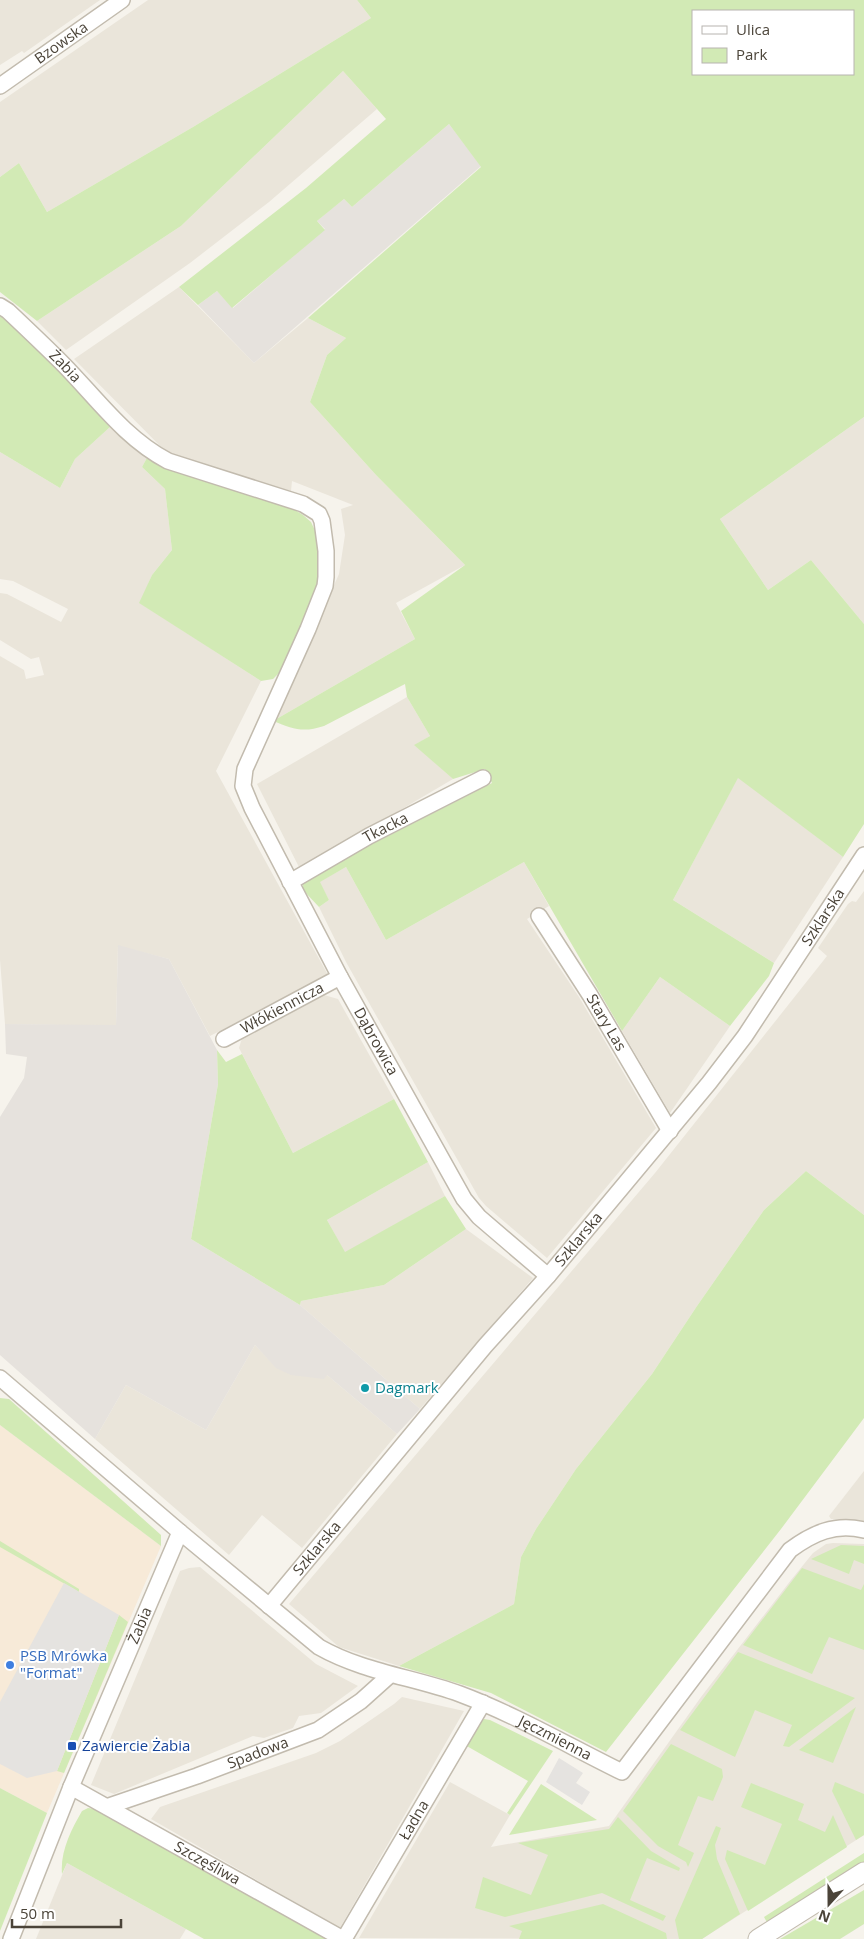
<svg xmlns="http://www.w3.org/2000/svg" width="864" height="1939" font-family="'Open Sans',sans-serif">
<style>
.residential{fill:#eae5da}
.commercial{fill:#f7ead8}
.industrial{fill:#e6e2dd}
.green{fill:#d2eab5;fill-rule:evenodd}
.parking{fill:#e5e3e0}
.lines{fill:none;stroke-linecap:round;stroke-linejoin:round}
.minor-casing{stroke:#c2bbae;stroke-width:18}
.tertiary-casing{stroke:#c2bbae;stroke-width:21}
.minor{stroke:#fff;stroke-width:15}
.tertiary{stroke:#fff;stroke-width:19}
.culture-dot{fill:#0f9aa8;stroke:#fff;stroke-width:2}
.shop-dot{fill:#3f7fe0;stroke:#fff;stroke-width:2}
.transit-dot{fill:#1a4fb4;stroke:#fff;stroke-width:2}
.labels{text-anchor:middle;stroke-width:4;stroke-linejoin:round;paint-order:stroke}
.street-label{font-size:15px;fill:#4b4439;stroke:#fff}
.culture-label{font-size:15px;fill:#0d838f;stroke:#fff;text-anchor:start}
.shop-label{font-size:15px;fill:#366cbe;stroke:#fff;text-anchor:start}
.transit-label{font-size:15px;fill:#164399;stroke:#fff;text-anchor:start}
</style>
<rect width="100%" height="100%" fill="#f6f3ec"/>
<g class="residential">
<path d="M0,0H100L24,53L22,51L0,65Z"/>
<path d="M148,0H357L371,18L193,127L47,212L19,163L0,177V102Z"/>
<path d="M343,71L377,109L269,202L190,263L66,350L37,321L181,226Z"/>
<path d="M179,287L254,363L308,318L346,338L327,355L310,402L376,475L465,565L396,603L415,639L273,721L339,574L345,535L341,509L353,505L292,481L291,491L170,456L74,359Z"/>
<path d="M864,417V624L811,560L768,590L720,519Z"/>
<path d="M110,427L148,456L142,467L165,489L172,550L152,575L140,603L261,681L216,771L328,975L210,1036L169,959L118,946L116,1026L5,1024L0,960V656L24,670L26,679L44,675L39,657L31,659L0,640V593L7,594L61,622L68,609L13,581L0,579V452L60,488L75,459Z"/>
<path d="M407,697L430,736L415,745L453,779L300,869L257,784Z"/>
<path d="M738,777L843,857L774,963L673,900Z"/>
<path d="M524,862L549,906L527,919L579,997L656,1128L547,1258L486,1206L479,1198L346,962L319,907L329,900L319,882L346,867L386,940Z"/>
<path d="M864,891V1215L806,1171L764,1210L697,1306L652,1374L576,1469L536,1529L521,1557L514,1604L399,1666L339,1647L289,1604L655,1173L827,956L818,948L848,904L852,901L856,902Z"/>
<path d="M660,977L730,1026L670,1113L622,1031Z"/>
<path d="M324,995L338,999L394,1099L293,1153L239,1048L242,1038Z"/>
<path d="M428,1162L445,1196L345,1253L327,1220Z"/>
<path d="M466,1229L533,1278L420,1409L300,1305L301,1301L384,1285Z"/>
<path d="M255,1345L276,1367L327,1375L397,1434L302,1548L262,1515L229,1555L95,1439L126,1385L206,1430Z"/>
<path d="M864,1471V1523L831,1519L829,1516Z"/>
<path d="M833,1543L864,1544V1835L702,1939L359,1938L450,1782L510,1815L491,1847L609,1826L701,1697L791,1580L813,1553L826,1544Z"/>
<path d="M200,1567L316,1664L358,1686L321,1713L299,1716L293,1728L264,1738L253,1736L114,1794L91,1785L180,1571L189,1568Z"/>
<path d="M402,1697L464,1711L340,1928L151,1819L160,1807L316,1753L340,1741L394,1704Z"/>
<path d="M67,1863L186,1929L180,1939H36Z"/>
</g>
<path class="commercial" d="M0,1425L161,1546L47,1813L0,1788Z"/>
<g class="industrial">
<path d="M449,124L481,166L254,363L198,305L217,291L233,308L325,229L317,221L330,210L344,199L352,207Z"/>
<path d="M118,945L169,959L217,1050L218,1084L191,1239L300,1305L420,1409L397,1434L327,1375L324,1379L291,1375L276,1368L255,1345L206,1430L126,1385L95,1439L0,1355V1117L24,1078L27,1057L6,1054L5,1024L116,1025Z"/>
</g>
<g class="green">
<path d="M357,0H864V417L720,519L768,590L811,560L864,624V824L843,857L738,778L673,900L774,963L769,976L730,1026L660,977L622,1031L524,862L386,940L346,867L320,882L329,900L319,907L303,890V883L308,877L354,849L382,839L492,783L485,769L453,779L414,745L430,736L407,697L405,684L324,726C303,733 293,729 273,721L415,639L401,611L465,565L376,475L310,402L327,355L346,338L308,318L481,167L449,124L352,207L344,199L317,221L325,230L232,308L217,291L198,305L179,287L306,188L386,119L343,71L181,226L37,321L0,292V177L19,163L47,212L193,127L371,18ZM693,11H853V74H693Z"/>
<path d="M0,316C40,346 76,391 110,427L75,459L60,488L0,452Z"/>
<path d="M148,456L290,507L303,515L311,522L317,535L320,558L317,591L286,666L273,679L261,681L139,603L152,575L172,550L165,489L142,467Z"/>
<path d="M217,1050L226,1062L242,1054L293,1153L394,1099L428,1162L327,1220L345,1252L445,1196L466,1229L384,1285L301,1301L300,1305L191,1239L218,1084Z"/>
<path d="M806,1171L864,1215V1418L781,1529L606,1752L491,1693L399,1666L514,1604L521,1557L536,1529L576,1469L652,1374L697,1306L764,1210Z"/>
<path d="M0,1398L9,1399L161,1535V1546L0,1425Z"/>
<path d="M0,1541L79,1589V1592L0,1547Z"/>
<path d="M841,1545L864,1546V1564L854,1560L849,1574L811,1559Z"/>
<path d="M802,1568L861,1590L864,1584V1650L829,1637L812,1674L743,1645Z"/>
<path d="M119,1615L128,1622L64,1773L57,1771Z"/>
<path d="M738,1652L855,1698L789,1747L783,1746L792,1725L755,1710L735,1757L680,1730Z"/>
<path d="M856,1707L833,1763L799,1750Z"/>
<path d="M484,1719L490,1720L553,1751L510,1815L507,1813L528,1781L465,1745L480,1721Z"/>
<path d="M671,1744L722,1769L723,1777L713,1801L698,1796L678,1845L694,1853L688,1867L686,1862L658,1846L623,1811Z"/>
<path d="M835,1782L864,1794V1835L856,1840L832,1791Z"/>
<path d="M751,1783L804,1804L798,1820L825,1832L833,1815L847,1847L748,1911L725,1859L727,1850L765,1865L782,1824L741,1807Z"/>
<path d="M541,1784L597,1820L509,1835Z"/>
<path d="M0,1788L47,1813L0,1931Z"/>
<path d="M88,1808L102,1810L330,1939H204L67,1863L62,1874C60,1852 71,1830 82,1811Z"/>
<path d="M618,1817L651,1851L680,1868L679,1871L647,1858L630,1900L666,1916L663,1921L602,1893L505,1917L475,1908L483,1877L531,1895L548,1855L518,1843L609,1829Z"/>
<path d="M716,1826L721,1828L715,1845L717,1859L740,1914L702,1939H679L675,1920Z"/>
<path d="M864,1853V1864L768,1924L764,1917Z"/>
<path d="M864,1890V1924L840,1939H780Z"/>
<path d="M603,1904L666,1933L667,1939H519L522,1931L509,1926Z"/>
</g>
<g class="parking">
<path d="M64,1583L119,1615L57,1771L27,1778L0,1764V1702Z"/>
<path d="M559,1758L583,1773L576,1783L590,1792L582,1805L546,1782Z"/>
</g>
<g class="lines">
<g class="minor-casing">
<g id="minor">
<path id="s1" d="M0,86L122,0"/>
<path id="s2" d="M0,306L8,311C26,328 44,345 61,362C95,396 124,438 168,461L303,504L319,514L322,521L326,551V577L325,586L308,629L245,769L243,786L252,808L340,977L464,1199L479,1217L548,1276"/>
<path id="s3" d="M290,882L369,836L483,778"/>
<path id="s4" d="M539,916L590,995L670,1131"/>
<path id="s5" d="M224,1039L340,977"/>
<path id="s6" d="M0,1378L180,1532L319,1647C363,1672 413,1677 460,1694C516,1715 569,1746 622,1772L790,1550C813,1533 835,1523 864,1530"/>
<path id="s7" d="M269,1606L485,1346L548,1276L709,1083L745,1036L864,855"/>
<path id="s8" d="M71,1787L343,1939"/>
<path id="s9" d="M109,1806L197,1776L318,1730L361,1701L390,1675"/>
<path id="s10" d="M11,1939L71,1787L180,1532"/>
<path id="s11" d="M344,1939L483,1703"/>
</g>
</g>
<g class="tertiary-casing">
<path id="tertiary" d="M758,1939L864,1872"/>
</g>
<use href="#minor" class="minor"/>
<use href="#tertiary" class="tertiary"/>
</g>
<circle class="culture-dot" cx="365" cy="1388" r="5"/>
<circle class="shop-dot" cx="10" cy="1665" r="5"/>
<rect class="transit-dot" x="67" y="1741" width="10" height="10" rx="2.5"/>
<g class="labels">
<g class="street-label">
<text dy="5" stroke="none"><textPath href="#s1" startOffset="75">Bzowska</textPath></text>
<text dy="5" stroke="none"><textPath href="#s2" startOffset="89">Żabia</textPath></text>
<text dy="5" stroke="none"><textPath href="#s3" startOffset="110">Tkacka</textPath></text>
<text dy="5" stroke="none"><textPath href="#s7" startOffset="885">Szklarska</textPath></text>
<text dy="5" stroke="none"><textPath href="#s5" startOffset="66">Włókiennicza</textPath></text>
<text dy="5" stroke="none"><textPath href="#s4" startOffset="126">Stary Las</textPath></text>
<text dy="5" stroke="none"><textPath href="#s2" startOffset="968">Dąbrowica</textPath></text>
<text dy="5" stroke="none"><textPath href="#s7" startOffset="480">Szklarska</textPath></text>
<text dy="5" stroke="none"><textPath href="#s7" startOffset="75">Szklarska</textPath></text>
<text dy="5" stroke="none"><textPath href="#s10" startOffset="339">Żabia</textPath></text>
<text dy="5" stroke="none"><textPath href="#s6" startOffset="671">Jęczmienna</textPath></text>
<text dy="5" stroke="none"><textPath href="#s9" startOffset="158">Spadowa</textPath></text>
<text dy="5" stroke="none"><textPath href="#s11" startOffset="138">Ładna</textPath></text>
<text dy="5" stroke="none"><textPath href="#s8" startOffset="156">Szczęśliwa</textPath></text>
</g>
<g class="culture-label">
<text x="375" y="1393">Dagmark</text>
</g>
<g class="shop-label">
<text x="20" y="1661">PSB Mrówka<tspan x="20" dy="17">"Format"</tspan></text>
</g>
<g class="transit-label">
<text x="82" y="1751">Zawiercie Żabia</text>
</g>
</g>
<rect x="692" y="10" width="162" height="65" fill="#ffffff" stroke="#b7b4b0"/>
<rect x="702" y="26" width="25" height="8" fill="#ffffff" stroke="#b7b4b0"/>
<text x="736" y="35" font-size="15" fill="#4b4439">Ulica</text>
<rect x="702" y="48" width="25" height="15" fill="#d2eab5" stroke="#b7b4b0"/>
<text x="736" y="60" font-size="15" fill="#4b4439">Park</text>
<g transform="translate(829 1904) rotate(201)" stroke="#ffffff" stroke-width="4" paint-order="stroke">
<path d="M0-4L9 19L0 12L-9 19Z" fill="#4b4439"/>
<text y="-8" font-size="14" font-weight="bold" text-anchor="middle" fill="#4b4439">N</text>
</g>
<path d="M12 1919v8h109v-8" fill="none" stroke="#4b4439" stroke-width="2.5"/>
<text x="20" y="1919" font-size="15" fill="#4b4439" stroke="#ffffff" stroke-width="4" paint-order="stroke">50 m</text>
</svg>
